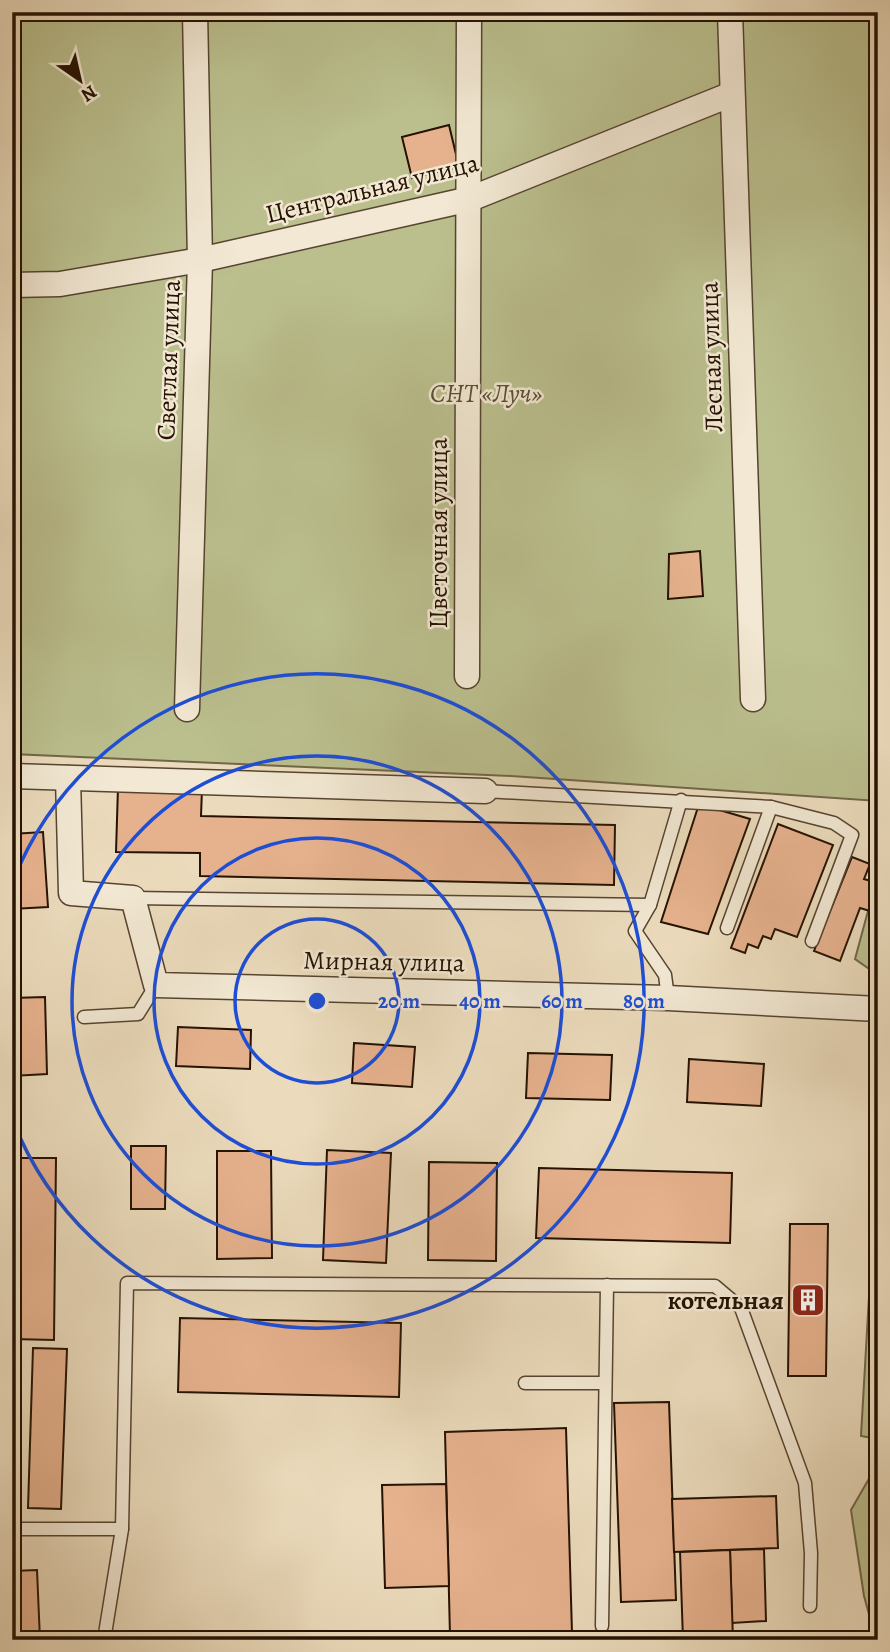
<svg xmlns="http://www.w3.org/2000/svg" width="890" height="1652" font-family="Alegreya,serif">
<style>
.green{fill:#bbbf8e;stroke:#706848;stroke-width:2}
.building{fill:#e6b28e;stroke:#251202;stroke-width:2}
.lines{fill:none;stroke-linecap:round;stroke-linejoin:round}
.service-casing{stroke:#564430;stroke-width:15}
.minor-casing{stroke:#564430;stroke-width:27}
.service{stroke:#f2e8d3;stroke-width:12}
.minor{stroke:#f2e8d3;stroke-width:24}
.ring{fill:none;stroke:#1d4ed8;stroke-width:3.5}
.labels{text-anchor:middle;stroke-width:5;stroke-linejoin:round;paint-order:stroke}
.street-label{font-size:26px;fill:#251202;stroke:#f2e8d3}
.park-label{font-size:26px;font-style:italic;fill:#5a4f33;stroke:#f2e8d3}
.poi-label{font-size:26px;font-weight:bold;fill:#251202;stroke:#f2e8d3;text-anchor:end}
.centre{fill:#1d4ed8;stroke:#f2e8d3;stroke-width:3.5}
.ring-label{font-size:21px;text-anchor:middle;font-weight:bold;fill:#1d4ed8;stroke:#f2e8d3;stroke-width:5;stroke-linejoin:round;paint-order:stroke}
</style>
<rect width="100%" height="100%" fill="#ebdbbc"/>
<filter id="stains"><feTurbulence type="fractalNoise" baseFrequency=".00286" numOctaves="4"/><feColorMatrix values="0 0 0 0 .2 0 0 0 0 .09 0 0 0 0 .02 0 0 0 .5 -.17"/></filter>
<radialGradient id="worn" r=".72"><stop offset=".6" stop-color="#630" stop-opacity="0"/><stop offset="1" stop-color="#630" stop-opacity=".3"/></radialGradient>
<g class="green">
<path d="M12,12H878V801L511,776L12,754Z"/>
<path d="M878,874V975L855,959Z"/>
<path d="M878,1139V1439L861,1436Z"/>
<path d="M878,1463V1640H876L864,1596L851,1510Z"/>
</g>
<g class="building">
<path d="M449,125L459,167L412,178L402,137Z"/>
<path d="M700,551L703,596L668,599L669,554Z"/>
<path d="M118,787L202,789L201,816L615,825L614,885L200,876V853L116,852Z"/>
<path d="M699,804L750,819L708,934L661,922Z"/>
<path d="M778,824L833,845L797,937L775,929L771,939L763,936L758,948L748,944L745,953L731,948Z"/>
<path d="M43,832L48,907L12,909V834Z"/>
<path d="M852,857L870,864L864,879L878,883V889L870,911L860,908L840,961L814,951Z"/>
<path d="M45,997L47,1074L12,1076V998Z"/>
<path d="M178,1027L251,1030L250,1069L176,1066Z"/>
<path d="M354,1043L415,1047L412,1087L352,1083Z"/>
<path d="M528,1053L612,1055L610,1100L526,1098Z"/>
<path d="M689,1059L764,1064L761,1106L687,1102Z"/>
<path d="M131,1146H166L165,1209H131Z"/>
<path d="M327,1150L391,1153L386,1263L323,1260Z"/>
<path d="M217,1151H271L272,1258L217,1259Z"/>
<path d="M12,1158H56L54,1340L12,1339Z"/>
<path d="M429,1162L497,1163L496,1261L428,1260Z"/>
<path d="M539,1168L732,1173L730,1243L536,1238Z"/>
<path d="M790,1224H828L826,1376H788Z"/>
<path d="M180,1318L401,1323L399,1397L178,1392Z"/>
<path d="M33,1348L67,1349L61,1509L28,1508Z"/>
<path d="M669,1402L676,1600L621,1602L614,1403Z"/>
<path d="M566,1428L572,1633L450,1636L445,1432Z"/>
<path d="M446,1484L449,1586L385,1588L382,1485Z"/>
<path d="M776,1496L778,1548L674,1552L672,1499Z"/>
<path d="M764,1549L766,1621L732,1623L730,1550Z"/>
<path d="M730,1550L733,1640H683L680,1552Z"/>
<path d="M37,1570L40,1640H12V1571Z"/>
</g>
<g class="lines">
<g class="service-casing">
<g id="service">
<path d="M485,791L771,807L834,823L852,835L812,941"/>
<path d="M133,898L650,905"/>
<path d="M727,928L771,807"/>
<path d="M668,998L665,975L635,931L650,905L681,800"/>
<path d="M84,1017L138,1014L156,985"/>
<path d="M525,1383H605"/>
<path d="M12,1529H122L104,1640"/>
<path d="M122,1529L127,1283L715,1286L741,1308L805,1483L811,1553L810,1606"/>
<path d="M602,1626L607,1285"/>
</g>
</g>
<g class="minor-casing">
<g id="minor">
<path d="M730,12L753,699"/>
<path d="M12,285L60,284L200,260L470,199L732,94"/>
<path d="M467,676L469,12"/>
<path d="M187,709L200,260L195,12"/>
<path d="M12,776L485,791"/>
<path d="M68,778L71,893L133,898L156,985L668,998L878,1009"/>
</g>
</g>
<use href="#service" class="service"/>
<use href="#minor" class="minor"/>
</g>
<g class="ring">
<circle cx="317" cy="1001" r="82"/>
<circle cx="317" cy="1001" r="163"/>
<circle cx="317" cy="1001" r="245"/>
<path d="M13 881A327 327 0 1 1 13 1121"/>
</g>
<defs>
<g id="building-square" transform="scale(1.75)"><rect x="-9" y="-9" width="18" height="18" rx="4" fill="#8f2418" stroke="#f2e8d3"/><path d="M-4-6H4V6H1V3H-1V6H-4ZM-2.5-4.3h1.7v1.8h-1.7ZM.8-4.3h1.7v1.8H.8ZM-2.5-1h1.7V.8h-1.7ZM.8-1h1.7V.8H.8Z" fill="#fff"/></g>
</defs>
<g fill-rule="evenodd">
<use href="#building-square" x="808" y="1300"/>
</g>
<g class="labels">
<g class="street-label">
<text transform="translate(372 188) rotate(-14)" y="9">Центральная улица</text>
<text transform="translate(711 357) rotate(-92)" y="9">Лесная улица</text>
<text transform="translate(168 360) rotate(-88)" y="9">Светлая улица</text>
<text transform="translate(438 533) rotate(-90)" y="9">Цветочная улица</text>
<text transform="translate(384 961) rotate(1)" y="9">Мирная улица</text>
</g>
<g class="park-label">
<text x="486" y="402">СНТ «Луч»</text>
</g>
<g class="poi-label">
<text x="784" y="1309">котельная</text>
</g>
</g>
<circle cx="317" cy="1001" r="10" class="centre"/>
<g class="ring-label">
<text x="399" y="1008">20 m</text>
<text x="480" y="1008">40 m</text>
<text x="562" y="1008">60 m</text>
<text x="644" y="1008">80 m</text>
</g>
<rect width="890" height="1652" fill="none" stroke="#ebdbbc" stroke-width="42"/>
<rect x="14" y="14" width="862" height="1624" fill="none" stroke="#251202" stroke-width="3.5"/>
<rect x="21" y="21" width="848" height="1610" fill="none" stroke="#251202" stroke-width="2"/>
<g transform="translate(80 80) rotate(146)" stroke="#f2e8d3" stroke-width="5" paint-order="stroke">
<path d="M0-5L12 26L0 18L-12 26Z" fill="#251202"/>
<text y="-10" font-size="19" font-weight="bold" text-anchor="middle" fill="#251202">N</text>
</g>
<rect width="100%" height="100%" filter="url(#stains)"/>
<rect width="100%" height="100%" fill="url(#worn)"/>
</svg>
